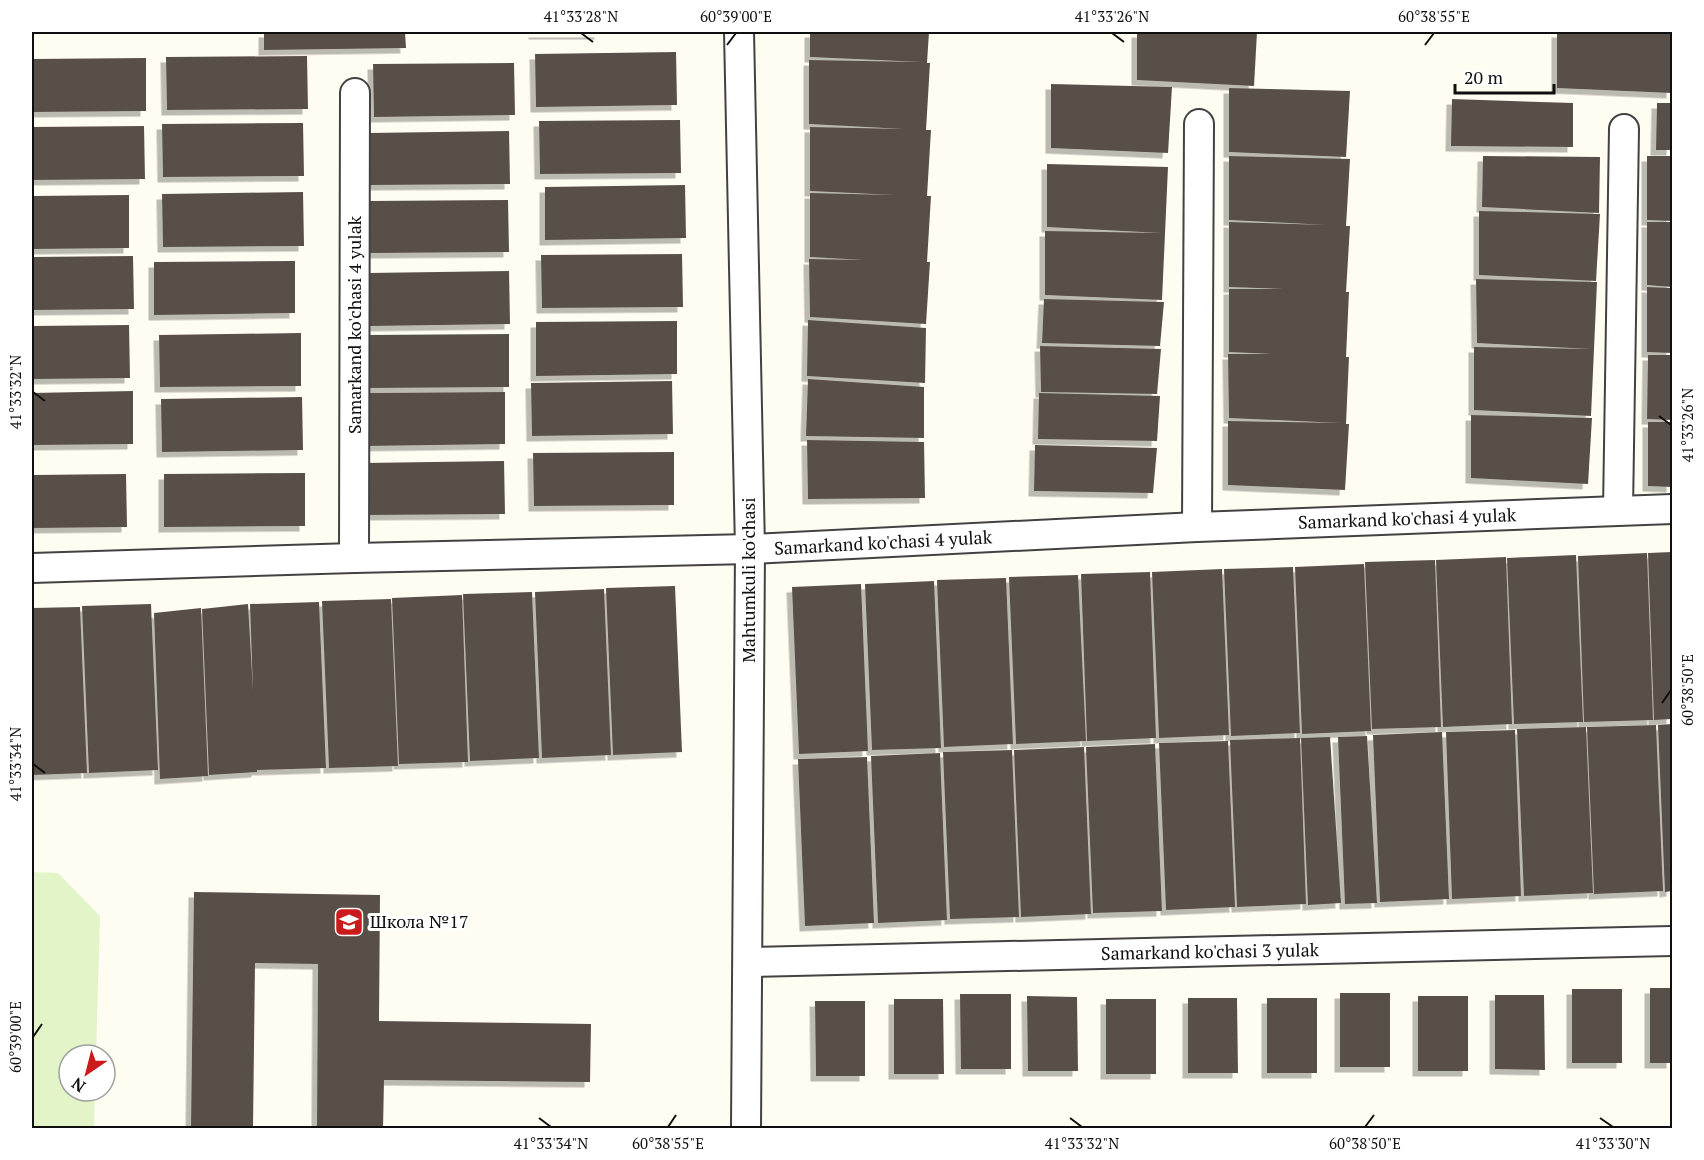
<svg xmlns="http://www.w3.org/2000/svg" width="1704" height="1160" font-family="'PT Serif',serif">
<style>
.pitch{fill:#e3f4c9}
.building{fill:#59504a;filter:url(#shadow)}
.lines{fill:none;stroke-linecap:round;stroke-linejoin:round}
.street-casing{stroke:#424242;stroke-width:32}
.street{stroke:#fff;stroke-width:28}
.ticks{fill:none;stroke:#0f0f0f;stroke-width:2}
.labels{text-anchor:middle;stroke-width:6;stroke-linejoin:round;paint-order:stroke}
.street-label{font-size:18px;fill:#0f0f0f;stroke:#fff}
.poi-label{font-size:18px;fill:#0f0f0f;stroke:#fff;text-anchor:start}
.neatline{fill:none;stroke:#0f0f0f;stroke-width:2}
.ticks-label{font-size:15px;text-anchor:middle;fill:#0f0f0f}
</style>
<defs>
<filter id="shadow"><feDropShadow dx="-5.5" dy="5.5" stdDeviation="0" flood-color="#0004"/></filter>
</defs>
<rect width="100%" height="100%" fill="#fffdf1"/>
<path class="pitch" d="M32,872L58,873L100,916L96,1055H69V1091H95L94,1128H32Z"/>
<g class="building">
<path d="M264,32H405L406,48L264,50Z"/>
<rect x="534" y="32" width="66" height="2"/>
<path d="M810,32H929L927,63H930L926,130H931L927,196H931L927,262H930L926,324L810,317L809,259L864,260L810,257V193L895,195L810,191V127L904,129L809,124V60L922,62L810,57Z"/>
<path d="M1137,32H1257L1254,86L1137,80Z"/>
<path d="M1557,32H1672V93L1557,88Z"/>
<path d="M676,52L677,105L536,107L535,54Z"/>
<path d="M307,56L308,109L167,110L166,57Z"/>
<path d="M146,58V111L32,112V59Z"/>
<path d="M514,63L515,115L374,117L373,64Z"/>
<path d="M1051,84L1172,87L1168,153L1051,148Z"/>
<path d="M1229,88L1350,91L1346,157L1229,152Z"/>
<path d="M1452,99L1573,103V147L1451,146Z"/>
<path d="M1657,103H1672V150H1656Z"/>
<path d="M680,120L681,173L540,174L539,121Z"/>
<path d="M303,123L304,176L163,177L162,124Z"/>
<path d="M144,126L145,179L32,180V127Z"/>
<path d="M509,131L510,184L369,185L368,133Z"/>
<path d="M1229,156L1350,159L1346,226H1350L1346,292H1349L1346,357H1349L1346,424H1349L1345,490L1228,485V421L1340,423L1229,418L1228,354H1272L1229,352V289H1283L1229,287V222L1326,225L1229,220Z"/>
<path d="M1483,156L1600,157L1599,213L1482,207Z"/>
<path d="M1647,156H1672V221L1647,220Z"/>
<path d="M1047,164L1168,167L1162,300L1045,295V231L1161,233L1047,227Z"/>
<path d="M685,185L686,238L545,240V187Z"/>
<path d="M303,192L304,246L163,247L162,194Z"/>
<path d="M129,195V248L32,249V196Z"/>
<path d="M508,200L509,252L368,253V201Z"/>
<path d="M1479,211L1600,214L1596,281L1479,275Z"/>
<path d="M1647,222H1672V287L1647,285Z"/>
<path d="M682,254L683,307L542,308L541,255Z"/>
<path d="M133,256L134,309L32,310V257Z"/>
<path d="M295,261V313L154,315V262Z"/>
<path d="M509,271L510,324L369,326L368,273Z"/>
<path d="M1476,279L1597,282L1591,416L1474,410V347L1591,349L1477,343Z"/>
<path d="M1647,287L1672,288V353L1647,352Z"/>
<path d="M1044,299L1164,302L1160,346L1042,343Z"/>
<path d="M808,320L926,328L925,383L807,376Z"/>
<path d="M677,321V374L536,376V322Z"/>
<path d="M129,325L130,378L32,379V326Z"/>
<path d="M301,333V386L160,387L159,335Z"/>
<path d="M509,334V387L369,388L368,335Z"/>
<path d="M1040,346L1161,349L1157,394L1041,392Z"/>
<path d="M1648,355H1672V420L1647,419Z"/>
<path d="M808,379L924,387V438L806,436Z"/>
<path d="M672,381L673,434L532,436L531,383Z"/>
<path d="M133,391V444L32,445V393Z"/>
<path d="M505,392V444L364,446V393Z"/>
<path d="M1039,393L1160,396L1157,441L1038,439Z"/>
<path d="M302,397L303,450L162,452L161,399Z"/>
<path d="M1471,415L1592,418L1588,484L1471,478Z"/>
<path d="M1648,422H1672V487L1648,486Z"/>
<path d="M807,440L924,442L925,498L808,499Z"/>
<path d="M1035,445L1157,448L1153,493L1034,491Z"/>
<path d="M674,452V505L534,506L533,453Z"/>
<path d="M504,461L505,514L364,515L363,463Z"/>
<path d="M305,473V526L164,527V474Z"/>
<path d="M126,474L127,527L32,528V475Z"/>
<path d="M1672,552V719L1654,720L1648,553Z"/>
<path d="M1647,553L1653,720L1584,722L1578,556Z"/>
<path d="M1576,555L1583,722L1514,724L1507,558Z"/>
<path d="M1506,557L1512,724L1443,727L1436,560Z"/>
<path d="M1435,560L1441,727L1372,729L1365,562Z"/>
<path d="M1364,564L1371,731L1302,734L1295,567Z"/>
<path d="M1293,567L1300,733L1231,736L1224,569Z"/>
<path d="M1222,569L1229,735L1159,738L1152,572Z"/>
<path d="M1150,572L1156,738L1087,741L1081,574Z"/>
<path d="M1078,575L1086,741L1016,744L1009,577Z"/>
<path d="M1006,578L1013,744L944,747L937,580Z"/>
<path d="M934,581L941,748L872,750L865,584Z"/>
<path d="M861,584L868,751L799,754L792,587Z"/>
<path d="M675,586L682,752L613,755L606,588Z"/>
<path d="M604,589L611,755L542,758L535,592Z"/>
<path d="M532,592L539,758L470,761L463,594Z"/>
<path d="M462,595L468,762L399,764L392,598Z"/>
<path d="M391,599L398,766L329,768L322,601Z"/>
<path d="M319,602L326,768L257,770V772L209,775L202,609L248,604L253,691L250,604Z"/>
<path d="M151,604L158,770L89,773L82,606Z"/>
<path d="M80,607L87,773L32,775V608Z"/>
<path d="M201,608L208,776L160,779L154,613Z"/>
<path d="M1672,724V891L1665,892L1658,725Z"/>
<path d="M1656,725L1663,891L1594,894L1587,727Z"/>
<path d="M1586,727L1593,893L1524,896L1517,729Z"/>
<path d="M1515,730L1521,896L1452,899L1446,732Z"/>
<path d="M1442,732L1449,899L1380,902L1373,735Z"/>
<path d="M1367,736L1377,903L1345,904L1338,737Z"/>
<path d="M1330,737L1341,903L1308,905L1301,738Z"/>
<path d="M1300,738L1306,904L1237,907L1230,740Z"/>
<path d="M1228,741L1235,907L1166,910L1159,743Z"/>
<path d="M1155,744L1162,911L1093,913L1086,747Z"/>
<path d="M1084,747L1091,914L1021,917L1014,750Z"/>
<path d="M1012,750L1019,917L950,919L943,752Z"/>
<path d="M940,753L947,920L878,923L871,756Z"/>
<path d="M867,757L874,923L805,926L798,759Z"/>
<path d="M194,892L380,895L379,1021L591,1024L590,1082L384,1080L383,1128H317L318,964L255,963L253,1128H191Z"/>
<rect x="1650" y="988" width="22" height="75"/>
<rect x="1572" y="989" width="50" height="74"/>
<rect x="1340" y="993" width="50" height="74"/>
<path d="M960,994H1011V1069H961Z"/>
<path d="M1495,995H1544L1545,1070L1495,1069Z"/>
<path d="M1027,996L1077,997L1078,1071H1028Z"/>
<rect x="1418" y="996" width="50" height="75"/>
<path d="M1188,998H1237L1238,1073H1188Z"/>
<rect x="1267" y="998" width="50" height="75"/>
<path d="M894,999H943L944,1074H894Z"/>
<rect x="1106" y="999" width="50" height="75"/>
<path d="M815,1001H865V1076H816Z"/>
</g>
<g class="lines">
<g class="street-casing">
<g id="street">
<path d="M739,32L750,549L746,1128"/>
<path d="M1618,510L1624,129"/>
<path d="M1197,527L1199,124"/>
<path d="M354,558L355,93"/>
<path d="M32,568L354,558L750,549L1197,527L1672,509"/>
<path d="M748,962L1672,941"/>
</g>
</g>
<use href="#street" class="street"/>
</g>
<path class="ticks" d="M581,33L593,42M1112,33L1124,42M727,45L736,33M1425,45L1434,33M33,392L45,401M1659,416L1671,425M1662,703L1671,690M33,764L45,773M33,1037L42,1024M539,1118L551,1127M1070,1118L1082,1127M1600,1118L1613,1127M668,1127L676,1115M1365,1127L1374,1115"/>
<defs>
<g id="school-square" transform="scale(1.5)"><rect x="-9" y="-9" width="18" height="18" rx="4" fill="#cb1a1b" stroke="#fff"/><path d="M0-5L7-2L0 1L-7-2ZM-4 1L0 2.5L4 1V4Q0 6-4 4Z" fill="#fff"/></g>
</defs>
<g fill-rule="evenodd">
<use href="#school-square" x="349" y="922"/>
</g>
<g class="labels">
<g class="street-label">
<text transform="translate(355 325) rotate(-90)" y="6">Samarkand ko'chasi 4 yulak</text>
<text transform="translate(1407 519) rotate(-2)" y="6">Samarkand ko'chasi 4 yulak</text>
<text transform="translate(883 543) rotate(-3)" y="6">Samarkand ko'chasi 4 yulak</text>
<text transform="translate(749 580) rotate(-90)" y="6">Mahtumkuli ko'chasi</text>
<text transform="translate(1210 952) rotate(-1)" y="6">Samarkand ko'chasi 3 yulak</text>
</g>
<g class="poi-label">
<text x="370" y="928">Школа №17</text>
</g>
</g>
<rect width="1704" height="1160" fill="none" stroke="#ffffff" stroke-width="66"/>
<g transform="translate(87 1073) rotate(215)"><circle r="28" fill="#ffffff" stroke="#9f9f9f" stroke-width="1.5"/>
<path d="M0-4.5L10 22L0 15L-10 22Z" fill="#cb1a1b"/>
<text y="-9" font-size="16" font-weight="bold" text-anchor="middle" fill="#0f0f0f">N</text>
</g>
<path d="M1455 84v9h99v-9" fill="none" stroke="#0f0f0f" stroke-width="3"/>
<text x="1464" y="84" font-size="18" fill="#0f0f0f" stroke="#ffffff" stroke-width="4.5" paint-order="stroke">20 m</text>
<rect x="33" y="33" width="1638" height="1094" class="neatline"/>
<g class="ticks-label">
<text x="581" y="22">41°33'28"N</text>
<text x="736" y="22">60°39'00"E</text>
<text x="1112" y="22">41°33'26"N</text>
<text x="1434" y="22">60°38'55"E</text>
<text transform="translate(16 392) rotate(-90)" y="5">41°33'32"N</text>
<text transform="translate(1688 425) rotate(-90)" y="5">41°33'26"N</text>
<text transform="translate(1688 690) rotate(-90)" y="5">60°38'50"E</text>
<text transform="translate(16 764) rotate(-90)" y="5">41°33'34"N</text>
<text transform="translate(16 1037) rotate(-90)" y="5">60°39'00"E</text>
<text x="551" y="1149">41°33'34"N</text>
<text x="668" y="1149">60°38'55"E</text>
<text x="1082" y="1149">41°33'32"N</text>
<text x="1365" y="1149">60°38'50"E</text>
<text x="1613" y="1149">41°33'30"N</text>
</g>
</svg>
